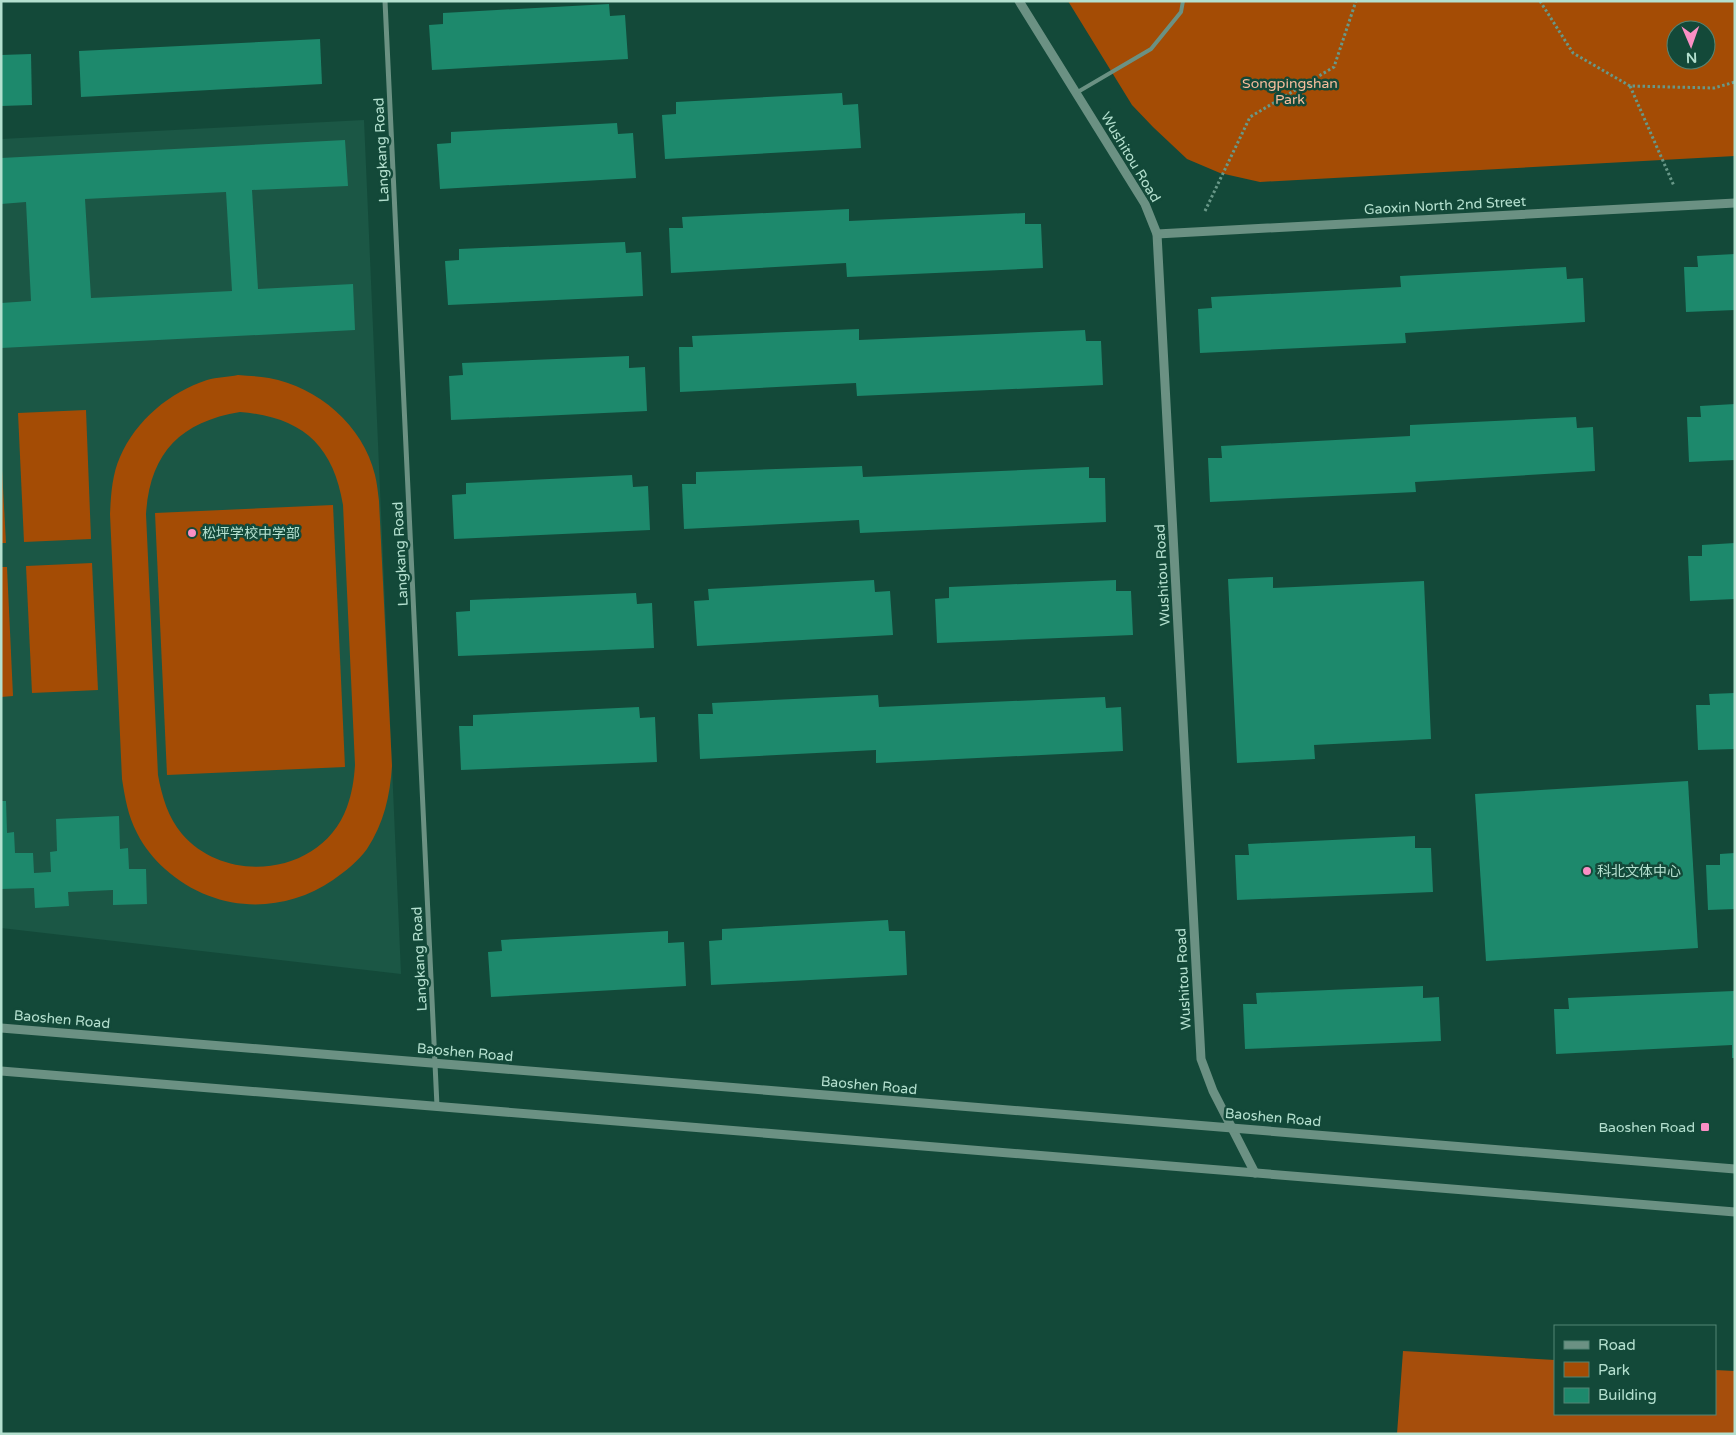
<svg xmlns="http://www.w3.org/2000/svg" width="1736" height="1435" font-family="'Varela Round','Noto Sans SC',sans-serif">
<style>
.built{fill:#1b5745}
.green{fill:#a44c05;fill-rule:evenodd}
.forest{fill:#a64e0c}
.building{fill:#1d896c;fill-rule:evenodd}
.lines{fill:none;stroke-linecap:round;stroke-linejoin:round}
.path{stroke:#689888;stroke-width:3;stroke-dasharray:2.5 2.5;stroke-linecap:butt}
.service{stroke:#6b9183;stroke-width:4}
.minor{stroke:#6b9183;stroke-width:5}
.tertiary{stroke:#6b9183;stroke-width:9}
.poi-dot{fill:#fb8fc5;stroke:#134939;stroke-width:2}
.labels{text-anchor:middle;stroke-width:5;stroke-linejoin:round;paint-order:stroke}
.park-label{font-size:14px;fill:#f6bd9d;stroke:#134939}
.street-label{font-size:14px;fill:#b4e0cf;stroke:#134939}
.poi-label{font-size:14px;fill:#b4e0cf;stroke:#134939;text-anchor:start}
</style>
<rect width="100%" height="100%" fill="#134939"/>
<path class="built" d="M364,120L401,974L1,928V139Z"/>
<g class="green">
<path d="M1068,1H1735V156L1260,182L1220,173L1187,159L1153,127L1132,105ZM1676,30H1706V60H1676Z"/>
<path d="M238,375C248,376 259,376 269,378C318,387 363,425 375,475C377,483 378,493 379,501L392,766C390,796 384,823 367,849C358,861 346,871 333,880C280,916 213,912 165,869C154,859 144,847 137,833C128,816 125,798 122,779L110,514C111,495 112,475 120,457C136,420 170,392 207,380C217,377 228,377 238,375ZM240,412C301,417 333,444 343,505L355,765C354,780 352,793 347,807C323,874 228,887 182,834C168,817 162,797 158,775L146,514C150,453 180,422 240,412Z"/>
<path d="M86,410L91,539L24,542L18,413Z"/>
<path d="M1,451L6,543H1Z"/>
<path d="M333,505L345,767L167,775L155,513Z"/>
<path d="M92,563L98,690L32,693L26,566Z"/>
<path d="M1,567H7L13,696L1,697Z"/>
</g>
<path class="forest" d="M1403,1351L1555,1360V1414H1715V1370L1735,1371V1434H1397Z"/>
<g class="building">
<path d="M609,4L610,16L625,15L628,59L432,70L429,25L443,24V13Z"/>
<path d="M320,39L322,84L81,97L79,51Z"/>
<path d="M31,54L32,105L1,106V55Z"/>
<path d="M842,93L843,105L858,104L861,148L665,159L662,115L676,114V102Z"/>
<path d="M617,123L618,134L633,133L636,178L440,189L437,144L451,143V132Z"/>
<path d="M345,140L348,186L252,190L258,289L353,284L355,330L1,348V303L31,301L26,202L1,204V158ZM226,192L232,291L91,298L85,199Z"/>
<path d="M849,209V221L1025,213V224H1041L1043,268L847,277L846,263L671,273L669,228H683L682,217Z"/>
<path d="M625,242L626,253L641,252L643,296L448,305L445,261L459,260V249Z"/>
<path d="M1735,254V310L1686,312L1684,267H1698L1697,256Z"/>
<path d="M1566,267L1567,279L1583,278L1585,322L1405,333L1406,343L1200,353L1198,309L1212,308L1211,297L1401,287L1400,276Z"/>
<path d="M859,329V340L1085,330L1086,341H1101L1103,385L857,396L856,383L680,392L679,347H693L692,336Z"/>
<path d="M629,356V368L645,367L647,411L451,420L449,376L463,375L462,363Z"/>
<path d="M1735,404V460L1689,462L1687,417H1701L1700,406Z"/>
<path d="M1576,417L1577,428L1593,427L1595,471L1415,482L1416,492L1210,502L1208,458H1222L1221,446L1410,436V425Z"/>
<path d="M862,466L863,477L1089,467V478H1105L1106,522L860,533L859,520L684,529L682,484H696V472Z"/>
<path d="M632,475L633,487L648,486L650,530L454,539L452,495L466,494V483Z"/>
<path d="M1735,543V599L1690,601L1688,556H1702V545Z"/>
<path d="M1273,577V588L1424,581L1431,739L1314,745L1315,759L1237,763L1228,579Z"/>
<path d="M874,580L875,592L890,591L893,635L697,646L694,601L709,600L708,589Z"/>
<path d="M1116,580V591H1131L1133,635L937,643L935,599L949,598V587Z"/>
<path d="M636,593L637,604L652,603L654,648L458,656L456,612L470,611V600Z"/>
<path d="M1735,693V749L1698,750L1696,705H1710L1709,694Z"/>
<path d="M878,695L879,707L1105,697L1106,708L1121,707L1123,751L876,763V750L700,759L698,714H713L712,703Z"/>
<path d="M639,707L640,718L655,717L657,762L461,770L459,726H473V715Z"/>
<path d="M1688,781L1698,948L1486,961L1475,794Z"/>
<path d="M1,801H6L7,833L14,832L15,853H33L34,873L51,872L50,852L57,851L56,819L119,816L120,849L128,848L129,869H146L147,904L113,905V890L68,892L69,906L35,908L34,888L1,889Z"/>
<path d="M1415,836V848H1431L1433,892L1237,900L1235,855H1249L1248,844Z"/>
<path d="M1735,853V909L1708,910L1706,865H1720V854Z"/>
<path d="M888,920L889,931H905L907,975L711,985L709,941L722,940V929Z"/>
<path d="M668,931V943L684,942L686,986L491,997L488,952L502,951L501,940Z"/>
<path d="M1423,986V998L1439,997L1441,1041L1245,1049L1243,1004H1257L1256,993Z"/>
<path d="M1734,991L1735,1058H1732V1045L1556,1054L1554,1009H1569L1568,998Z"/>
</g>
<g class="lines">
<g class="path">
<path d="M1540,1L1573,53L1630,86L1714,88L1735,82"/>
<path d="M1630,86L1674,186"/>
<path d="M1205,211L1250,117L1334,67L1356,1"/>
</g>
<path class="service" d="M1076,93L1151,49L1181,12L1183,1"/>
<path class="minor" d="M385,1L437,1106"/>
<g class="tertiary">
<path d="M1019,1L1145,204L1157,234L1201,1059L1213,1091L1255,1173"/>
<path d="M1157,234L1735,203"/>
<path d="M1,1028L1735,1169"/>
<path d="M1,1071L1735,1212"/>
</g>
</g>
<g class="poi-dot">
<circle cx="192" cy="533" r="5"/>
<circle cx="1587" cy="871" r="5"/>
<rect x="1700" y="1122" width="10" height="10" rx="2.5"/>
</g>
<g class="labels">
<g class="park-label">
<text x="1290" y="88">Songpingshan<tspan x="1290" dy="16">Park</tspan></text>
</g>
<g class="street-label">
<text transform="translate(381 150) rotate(-93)" y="5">Langkang Road</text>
<text transform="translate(1131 157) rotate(59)" y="5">Wushitou Road</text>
<text transform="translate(1445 205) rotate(-3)" y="5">Gaoxin North 2nd Street</text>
<text transform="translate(400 554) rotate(-93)" y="5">Langkang Road</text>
<text transform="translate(1162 575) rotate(-93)" y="5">Wushitou Road</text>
<text transform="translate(419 959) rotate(-93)" y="5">Langkang Road</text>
<text transform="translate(1183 979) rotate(-93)" y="5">Wushitou Road</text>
<text transform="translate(62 1019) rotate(5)" y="5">Baoshen Road</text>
<text transform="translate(465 1052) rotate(5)" y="5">Baoshen Road</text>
<text transform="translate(869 1085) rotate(5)" y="5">Baoshen Road</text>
<text transform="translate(1273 1117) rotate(5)" y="5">Baoshen Road</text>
</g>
<g class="poi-label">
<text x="202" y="538">松坪学校中学部</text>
<text x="1597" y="876">科北文体中心</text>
<text x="1695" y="1132" text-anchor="end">Baoshen Road</text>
</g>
</g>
<rect width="1736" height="1435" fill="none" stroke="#b4e0cf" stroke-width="5"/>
<rect x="1554" y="1325" width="162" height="90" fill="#134939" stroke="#538575"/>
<rect x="1564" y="1341" width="25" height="8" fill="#6b9183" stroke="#538575"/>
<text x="1598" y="1350" font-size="15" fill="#b4e0cf">Road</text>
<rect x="1564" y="1362" width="25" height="15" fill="#a44c05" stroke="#538575"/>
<text x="1598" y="1375" font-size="15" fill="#b4e0cf">Park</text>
<rect x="1564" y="1388" width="25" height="15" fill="#1d896c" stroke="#538575"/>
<text x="1598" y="1400" font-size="15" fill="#b4e0cf">Building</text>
<g transform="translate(1691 45) rotate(178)"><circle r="24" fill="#134939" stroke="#538575"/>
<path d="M0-4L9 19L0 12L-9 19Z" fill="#fb8fc5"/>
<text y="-8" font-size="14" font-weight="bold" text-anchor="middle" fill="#b4e0cf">N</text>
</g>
</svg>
